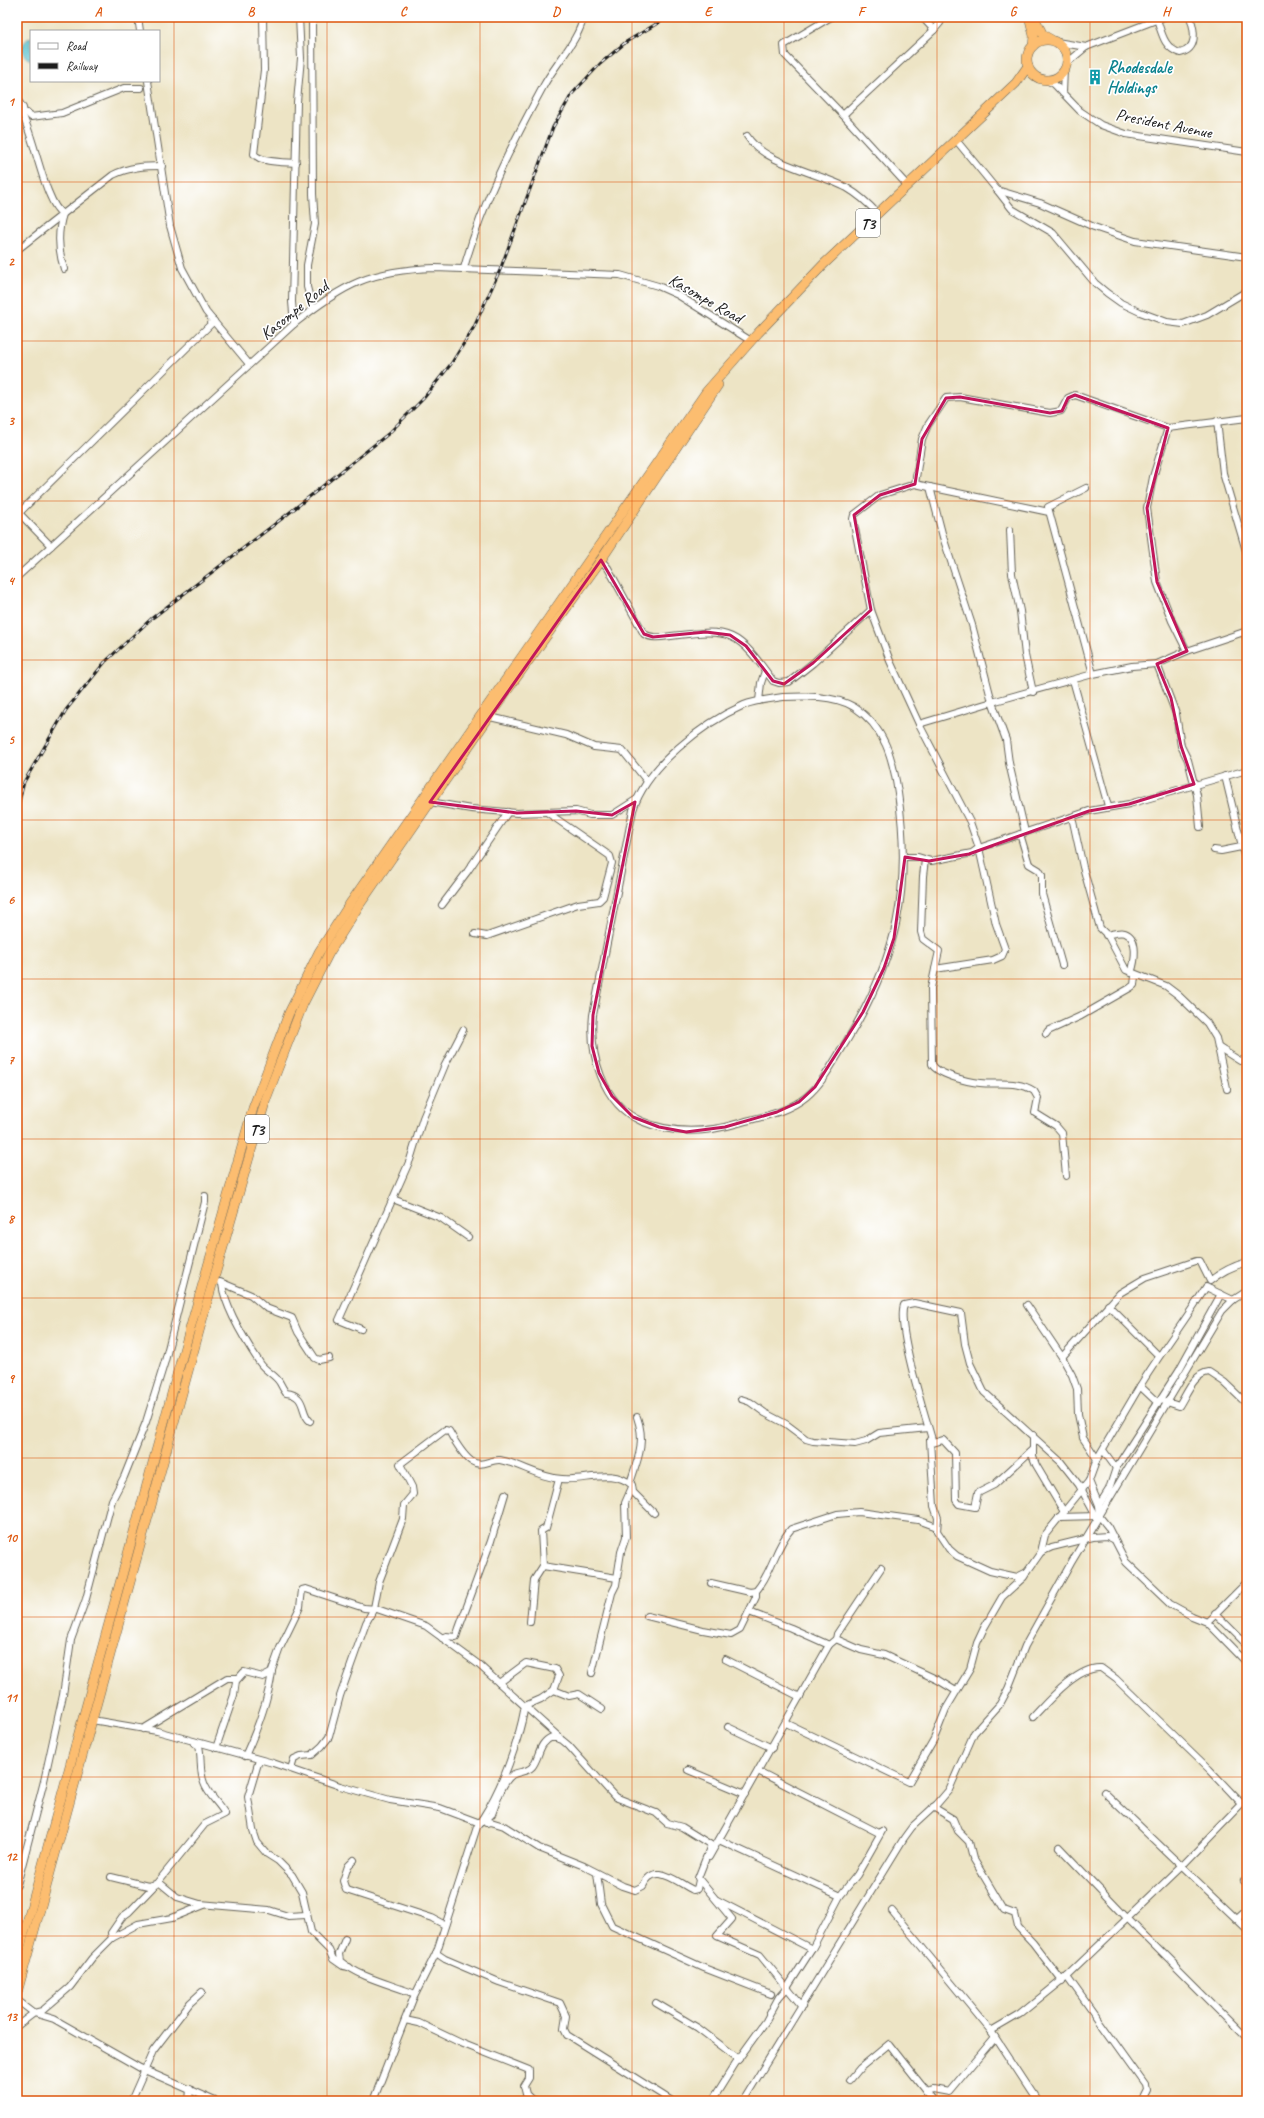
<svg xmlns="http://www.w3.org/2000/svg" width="1264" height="2118" font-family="Caveat,sans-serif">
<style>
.water{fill:#52bfcb;stroke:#376e74}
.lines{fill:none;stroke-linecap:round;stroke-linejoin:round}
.minor-casing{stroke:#656257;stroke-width:8}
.highway-casing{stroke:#656257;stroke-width:10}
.minor{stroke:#fff;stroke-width:6}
.highway{stroke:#fcbd6f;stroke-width:9}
.rail-casing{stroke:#1c1c1c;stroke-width:3}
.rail{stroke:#fff;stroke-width:1.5;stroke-dasharray:4.5;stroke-linecap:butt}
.marked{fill:none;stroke:#c2185b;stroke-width:3;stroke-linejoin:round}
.grid{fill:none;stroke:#de560d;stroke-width:1;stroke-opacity:0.55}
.labels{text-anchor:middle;stroke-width:3.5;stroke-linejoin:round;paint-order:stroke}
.shield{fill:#fff;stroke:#606060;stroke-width:1}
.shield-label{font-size:16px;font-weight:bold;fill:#1c1c1c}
.culture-label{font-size:17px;font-weight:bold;fill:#0d838f;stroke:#fff;text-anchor:start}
.street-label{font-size:17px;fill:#1c1c1c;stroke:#fff}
.neatline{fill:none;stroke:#de560d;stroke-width:1.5}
.grid-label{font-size:13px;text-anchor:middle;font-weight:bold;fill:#de560d}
</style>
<rect width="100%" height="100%" fill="#fff"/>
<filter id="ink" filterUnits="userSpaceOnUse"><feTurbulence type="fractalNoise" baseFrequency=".025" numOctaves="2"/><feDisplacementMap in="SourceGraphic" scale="8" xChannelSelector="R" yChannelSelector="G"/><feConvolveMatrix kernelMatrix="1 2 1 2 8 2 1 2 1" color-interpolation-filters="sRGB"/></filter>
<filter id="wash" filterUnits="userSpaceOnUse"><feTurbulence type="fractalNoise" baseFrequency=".012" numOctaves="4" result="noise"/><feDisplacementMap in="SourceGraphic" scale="16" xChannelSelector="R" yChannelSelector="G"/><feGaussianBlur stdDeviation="0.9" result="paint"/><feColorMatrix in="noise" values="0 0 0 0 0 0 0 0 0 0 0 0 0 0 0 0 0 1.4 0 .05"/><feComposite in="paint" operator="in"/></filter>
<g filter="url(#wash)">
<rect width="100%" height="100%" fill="#ede4c5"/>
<path class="water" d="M31,37V60C19,56 20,42 31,37Z"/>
</g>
<g filter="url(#ink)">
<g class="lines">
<g class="minor-casing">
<g id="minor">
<path d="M138,17L140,31"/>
<path d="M263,17L264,70L254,154C261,163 285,162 296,163"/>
<path d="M312,17L313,194L315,224L307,265V287L313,309"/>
<path d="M831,17L784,45L785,55L843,115L908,186"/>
<path d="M922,17L934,30"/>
<path d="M1157,19C1162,34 1164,48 1180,53C1198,49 1195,31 1190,17"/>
<path d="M1057,42L1086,47"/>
<path d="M1067,63L1086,47L1164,17"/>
<path d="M1044,79L1054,84L1080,111L1101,125L1126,134L1247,152"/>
<path d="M148,81L170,226L182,268L206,312L249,364"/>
<path d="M1063,93L1064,69"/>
<path d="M17,99L23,108L24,113"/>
<path d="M18,112L27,113L31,117L62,113L124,88H141"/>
<path d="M21,112C34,134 45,205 63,214C57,233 58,250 64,269"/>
<path d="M843,115L934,30L940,23L943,17"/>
<path d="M747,136C764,164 820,173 847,188C859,195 869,204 878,214"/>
<path d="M956,140L997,190L1040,203L1094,227L1135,241L1247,257"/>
<path d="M997,190L1012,209L1053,233L1095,283L1107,293L1121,303L1140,312L1167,322L1183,324L1207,315L1247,291"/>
<path d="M17,250L113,175C129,167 144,166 162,166"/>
<path d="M464,268C482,203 512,144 544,85C554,66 581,37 583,17"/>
<path d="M294,324L292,302L297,102L301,58L299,17"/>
<path d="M1217,421L1223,473L1247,554"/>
<path d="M1168,428L1153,477L1147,508L1157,582L1172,621L1187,651"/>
<path d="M915,484L922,439L928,425L946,398L960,397L1050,413L1061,411L1068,398L1075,395L1168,428L1247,418"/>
<path d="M930,487L943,537L972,625L992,702L1006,740L1009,763L1025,832"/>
<path d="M1086,488L1048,507L1093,674"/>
<path d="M1049,512L915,484L880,495L854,515L853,519L871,610L890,661L919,724L970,822L979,848L996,924L1005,949L1002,956L993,960L935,969L931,988L932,1064C936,1074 968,1082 980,1083C998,1085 1018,1080 1034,1091L1038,1098L1035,1113L1056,1126L1062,1133L1066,1176"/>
<path d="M19,513L51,546"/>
<path d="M17,515L214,321"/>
<path d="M1010,530L1012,574L1020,611L1025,655L1033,692"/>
<path d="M601,560L608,568L644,634C652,639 662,637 671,636C732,628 737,631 773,681L779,683L789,682L813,663L871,610"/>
<path d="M17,577L294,324C344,284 370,270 435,268L620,275L658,286L678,295L751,341"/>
<path d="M1244,632L1247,640"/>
<path d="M1157,664L1176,714L1181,746L1188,760L1197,795L1200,827"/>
<path d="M1073,680L1108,806"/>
<path d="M783,697C805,696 834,695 854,707C885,727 893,759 898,793C912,889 897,959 846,1042C834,1061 823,1083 806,1097C788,1112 761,1117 739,1123C706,1133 674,1135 641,1121C602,1104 589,1053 593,1015L633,810C647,766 703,723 744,705C756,700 770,699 783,697Z"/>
<path d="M759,701L761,683L765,671"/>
<path d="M490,717L566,735L594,747L622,750L647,781"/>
<path d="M919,724L992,702L1093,674L1132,666L1157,664L1187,651L1247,631"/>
<path d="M1225,776L1247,867"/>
<path d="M430,802L471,809L517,813L576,811L590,815H612L637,799"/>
<path d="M1072,817L1083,867L1100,928L1108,936L1126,970L1166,986L1178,995L1207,1023L1216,1038L1227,1089"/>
<path d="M1020,834L1029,864L1039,870L1042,875V894L1062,965"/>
<path d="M1214,850L1221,851L1241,847"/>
<path d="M904,857H918L931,861L972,853L979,848L1089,811L1129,804L1247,770"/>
<path d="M925,860L923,876L921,932L923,939L939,951L935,969"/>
<path d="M442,905L467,872L508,812"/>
<path d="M475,934L487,936L578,904L599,901L603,897L612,863L610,856L548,813"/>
<path d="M1106,935C1112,934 1119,931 1125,933C1139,938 1135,962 1131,973"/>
<path d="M1046,1034L1048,1031L1081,1016L1130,988L1134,985L1135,976H1140"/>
<path d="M1218,1047L1240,1061L1247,1059"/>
<path d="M393,1199L441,1218L468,1237"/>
<path d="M220,1282L251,1295L266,1308L292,1318L298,1332L315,1358L319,1360L329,1358"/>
<path d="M222,1284C225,1308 246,1342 260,1363C265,1371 276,1375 280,1383C282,1387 283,1389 286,1393C307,1395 300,1413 310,1421"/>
<path d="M1027,1305L1062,1357L1072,1375L1077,1389L1078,1414L1083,1438L1097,1459"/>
<path d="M1108,1305L1159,1356"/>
<path d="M361,1329L339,1320L410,1160L423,1118L445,1065L463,1030"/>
<path d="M1062,1357L1120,1293L1145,1278L1196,1261H1200L1210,1281C1222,1271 1233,1266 1247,1262"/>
<path d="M1140,1386C1161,1352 1185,1321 1206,1287L1233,1300"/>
<path d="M741,1399L750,1402L765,1413L786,1424L806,1439L813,1441L855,1444L866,1441L879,1433L928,1428"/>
<path d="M1164,1401L1179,1406C1187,1394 1193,1374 1209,1372L1224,1382L1247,1404"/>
<path d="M1033,1435V1457L1036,1465L1064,1512"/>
<path d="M930,1440L934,1506L938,1518L937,1531L949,1549L957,1556L990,1571L1017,1577L1027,1572L1041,1552L1052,1547L1093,1537L1107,1536L1113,1539"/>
<path d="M1033,1449L994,1485L978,1493L975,1507L959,1504L956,1500L955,1453L943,1440L933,1443C926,1418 896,1326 904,1305L914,1303L961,1313L965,1344L970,1363L984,1392L1061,1462L1079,1485L1096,1516"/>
<path d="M1103,1450L1116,1468"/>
<path d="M559,1479L546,1528L541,1531L543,1566L617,1578"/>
<path d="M1089,1481L1099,1505L1100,1517L1108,1527L1126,1562L1170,1604L1192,1616L1207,1622"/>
<path d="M630,1483C638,1459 646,1442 637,1417"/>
<path d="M1099,1505L1109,1489L1116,1468L1179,1370L1221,1294"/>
<path d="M1059,1517L1098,1516"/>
<path d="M1041,1552L1045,1535L1089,1481L1097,1459L1140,1386L1158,1403"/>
<path d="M1247,1582L1207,1622L1247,1663"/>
<path d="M711,1583L750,1592L756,1591C772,1573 775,1547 791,1529L837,1514L859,1512L918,1520L937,1527"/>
<path d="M749,1612L791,1628L829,1645"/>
<path d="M1215,1613L1247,1645"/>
<path d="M647,1616L703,1630L731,1635L740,1630L756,1597V1591"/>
<path d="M530,1622L534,1580L543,1566"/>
<path d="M442,1638L446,1636L456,1637L459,1628L491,1541L505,1494"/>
<path d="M836,1639L861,1650L884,1655L938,1680L956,1691"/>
<path d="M725,1659L800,1697"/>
<path d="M592,1673L612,1593L616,1585L621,1552L626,1537L625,1503L632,1487"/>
<path d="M499,1683L526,1663L555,1669L559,1676L554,1690"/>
<path d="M602,1709L579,1694L569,1696L554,1690L541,1699L525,1706C518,1744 503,1786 482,1819L486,1823L491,1822L504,1826L539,1848L584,1866L623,1886L635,1890L643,1886C654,1861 675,1881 693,1890L697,1889L699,1880"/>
<path d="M1033,1717C1048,1701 1078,1666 1101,1668L1116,1679L1209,1769L1242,1804"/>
<path d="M92,1720L157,1731L273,1763L340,1786L390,1800L440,1808L480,1823"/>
<path d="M786,1723L909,1782L934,1739L946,1709L970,1669L977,1643L984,1628L1002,1597L1024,1577L1027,1572"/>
<path d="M728,1727L772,1748"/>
<path d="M143,1729L227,1678H238"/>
<path d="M216,1748L234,1695L236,1681L244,1672L263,1677L271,1673L280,1648L300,1607L302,1590L306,1589L364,1608L377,1609L426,1626L478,1664L560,1738"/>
<path d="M245,1756C257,1730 268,1701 272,1672"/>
<path d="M259,1760L248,1797L253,1830L257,1842L267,1854L278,1861L292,1875L302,1892L311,1932L329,1950L333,1959L343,1966L349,1967"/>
<path d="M291,1769L294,1759L301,1756L312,1755L322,1746L329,1737L340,1696L366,1623L374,1608L379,1582L403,1519L404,1505L413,1494L412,1487L400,1464L445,1430L449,1431C454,1440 463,1455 471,1461C482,1468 490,1459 500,1460C521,1464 540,1478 562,1479C586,1481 612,1468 632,1485L633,1492L654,1513"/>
<path d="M688,1770L745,1794"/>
<path d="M758,1771L877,1832"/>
<path d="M1104,1792L1247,1929"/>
<path d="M933,1807L953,1819L958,1831L969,1842L973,1858L1004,1910L1015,1914L1018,1927L1033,1943L1062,1981"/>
<path d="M719,1840L840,1896"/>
<path d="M1059,1847L1127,1918L1247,2038"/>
<path d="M709,1857L829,1645L836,1639L837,1634L881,1568"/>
<path d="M354,1860L348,1866L343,1881L346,1890L432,1918L445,1925"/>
<path d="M597,1873L601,1904L612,1926L704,1968L771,1994"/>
<path d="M111,1877L148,1886L160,1883L177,1897L200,1904L269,1910L288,1916L306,1915"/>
<path d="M1244,1880L1247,1876"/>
<path d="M17,1885L44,1781L63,1695L71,1640L86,1599L112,1500L124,1477L146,1422L165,1361L205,1202V1196"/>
<path d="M717,1900L812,1949"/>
<path d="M892,1911L991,2031L1037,2101"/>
<path d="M1237,1919L1247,1910"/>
<path d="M112,1938L138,1924L172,1918L204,1905"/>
<path d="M345,1939L339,1954L340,1961C361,1978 390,1984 415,1994"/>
<path d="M436,1953L445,1959L499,1982L560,2003L566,2016L564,2029L567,2035L672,2101"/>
<path d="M1067,1976L1145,2085L1146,2090L1142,2098"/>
<path d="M17,2000L34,2013L54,2019L140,2068L215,2101"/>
<path d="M656,2003L698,2028L739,2059"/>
<path d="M405,2020L419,2023L461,2043L529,2070V2078L524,2086L526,2094L531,2099"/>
<path d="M17,2026L34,2013L42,2011L70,1987L92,1958L112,1938L111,1933L122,1917L129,1912L157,1883L205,1824L225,1814C219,1803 208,1795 204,1783C199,1771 202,1758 199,1746L194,1743"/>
<path d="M991,2031L1020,2014L1067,1976L1182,1866L1247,1799"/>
<path d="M850,2080L860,2068L889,2044L934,2101"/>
<path d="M926,2091L933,2089L949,2092L995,2037"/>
<path d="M131,2101L153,2051L190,2003L202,1992"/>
<path d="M189,2101L190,2089"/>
<path d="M373,2101L413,1999L437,1951L477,1827L482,1819L488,1818L492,1814C497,1802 501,1784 512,1775C518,1771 526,1773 532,1767C540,1757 538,1743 552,1737L562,1740L568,1745L615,1797L656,1813L667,1823L682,1827L711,1845L698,1878L732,1919L717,1936L760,1955L802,2006"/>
<path d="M521,2101L527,2098L536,2101"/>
<path d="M712,2101L735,2064L766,2021L779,1997L787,1988L812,1949L840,1896L857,1875L882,1831"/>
<path d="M743,2101L904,1838L912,1827L937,1804L949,1790L974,1733L1000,1704L1008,1689L1025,1646L1071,1563L1222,1311L1233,1300L1247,1291"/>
</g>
</g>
<g class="highway-casing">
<g id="highway">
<path d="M1034,17L1043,35L1052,40"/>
<path d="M1030,20L1034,36L1033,46"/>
<circle cx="1047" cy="60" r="20"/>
<path d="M17,1959L178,1371L253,1108L289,1013L319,952L351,902L706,392L758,333L824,264L1016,83L1028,66"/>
<path d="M17,1993L206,1306L266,1099L303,1004L329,953L358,907L509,688L601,560L718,385"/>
</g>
</g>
<use href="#minor" class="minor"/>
<use href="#highway" class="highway"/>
<g class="rail-casing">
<path id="rail" d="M17,810L24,782L66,710L105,662L151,619L284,517L388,434L423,399L451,364L474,327L500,270L553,127L572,94L600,64L626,42L668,17"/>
</g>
<use href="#rail" class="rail"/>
</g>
</g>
<path class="marked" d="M1075,395L1168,428L1147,508L1157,582L1187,651L1157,664L1171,698L1181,746L1194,784L1129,804L1089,811L969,854L929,861L905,857L894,938L884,968L863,1012L815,1087L799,1102L777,1112L725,1127L686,1132L659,1127L633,1117L612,1096L599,1073L592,1046L593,1015L635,802L612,815L576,811L517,813L430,802L601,560L644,634L653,637L706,632L730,635L746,646L773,681L784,684L813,663L871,610L854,515L880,495L915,484L922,439L946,398L960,397L1050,413L1062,411L1068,398Z"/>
<path class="grid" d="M174,17V2101M327,17V2101M480,17V2101M632,17V2101M784,17V2101M937,17V2101M1090,17V2101M17,182H1247M17,341H1247M17,501H1247M17,660H1247M17,820H1247M17,979H1247M17,1139H1247M17,1298H1247M17,1458H1247M17,1617H1247M17,1777H1247M17,1936H1247"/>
<defs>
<g id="building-bare" transform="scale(1.2)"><path d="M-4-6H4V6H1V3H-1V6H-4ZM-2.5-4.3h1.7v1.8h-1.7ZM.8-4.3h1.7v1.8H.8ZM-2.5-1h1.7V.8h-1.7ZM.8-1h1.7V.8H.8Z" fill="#0f9aa8" stroke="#fff" stroke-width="2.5" paint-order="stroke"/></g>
</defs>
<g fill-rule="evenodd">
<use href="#building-bare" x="1095" y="77"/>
</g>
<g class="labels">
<g class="shield">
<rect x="856" y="209" width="24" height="28" rx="3"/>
<rect x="245" y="1115" width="24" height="28" rx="3"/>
</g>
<g class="shield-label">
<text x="868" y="229">T3</text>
<text x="257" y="1135">T3</text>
</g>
<g class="culture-label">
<text x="1107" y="73">Rhodesdale<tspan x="1107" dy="20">Holdings</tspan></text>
</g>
<g class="street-label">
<text transform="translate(1164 123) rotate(11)" y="6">President Avenue</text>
<text transform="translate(706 298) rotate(30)" y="6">Kasompe Road</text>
<text transform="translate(294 310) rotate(-39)" y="6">Kasompe Road</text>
</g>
</g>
<rect width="1264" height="2118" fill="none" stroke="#fff" stroke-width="44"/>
<rect x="30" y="30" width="130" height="52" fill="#ffffff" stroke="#a4a4a4"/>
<rect x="38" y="43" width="20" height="6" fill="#ffffff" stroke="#a4a4a4"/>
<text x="66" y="50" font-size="12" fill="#1c1c1c">Road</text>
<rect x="38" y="63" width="20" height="6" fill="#1c1c1c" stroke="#a4a4a4"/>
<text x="66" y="70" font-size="12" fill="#1c1c1c">Railway</text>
<rect x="22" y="22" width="1220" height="2074" class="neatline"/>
<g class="grid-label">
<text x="98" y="16">A</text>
<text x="251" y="16">B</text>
<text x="403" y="16">C</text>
<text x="556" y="16">D</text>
<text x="708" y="16">E</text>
<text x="861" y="16">F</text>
<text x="1013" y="16">G</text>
<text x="1166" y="16">H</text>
<text x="11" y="106">1</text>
<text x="11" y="266">2</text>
<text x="11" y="425">3</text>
<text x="11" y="585">4</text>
<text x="11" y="744">5</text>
<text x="11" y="904">6</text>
<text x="11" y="1064">7</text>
<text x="11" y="1223">8</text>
<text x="11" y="1383">9</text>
<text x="11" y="1542">10</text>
<text x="11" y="1702">11</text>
<text x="11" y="1861">12</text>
<text x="11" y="2021">13</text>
</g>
</svg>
